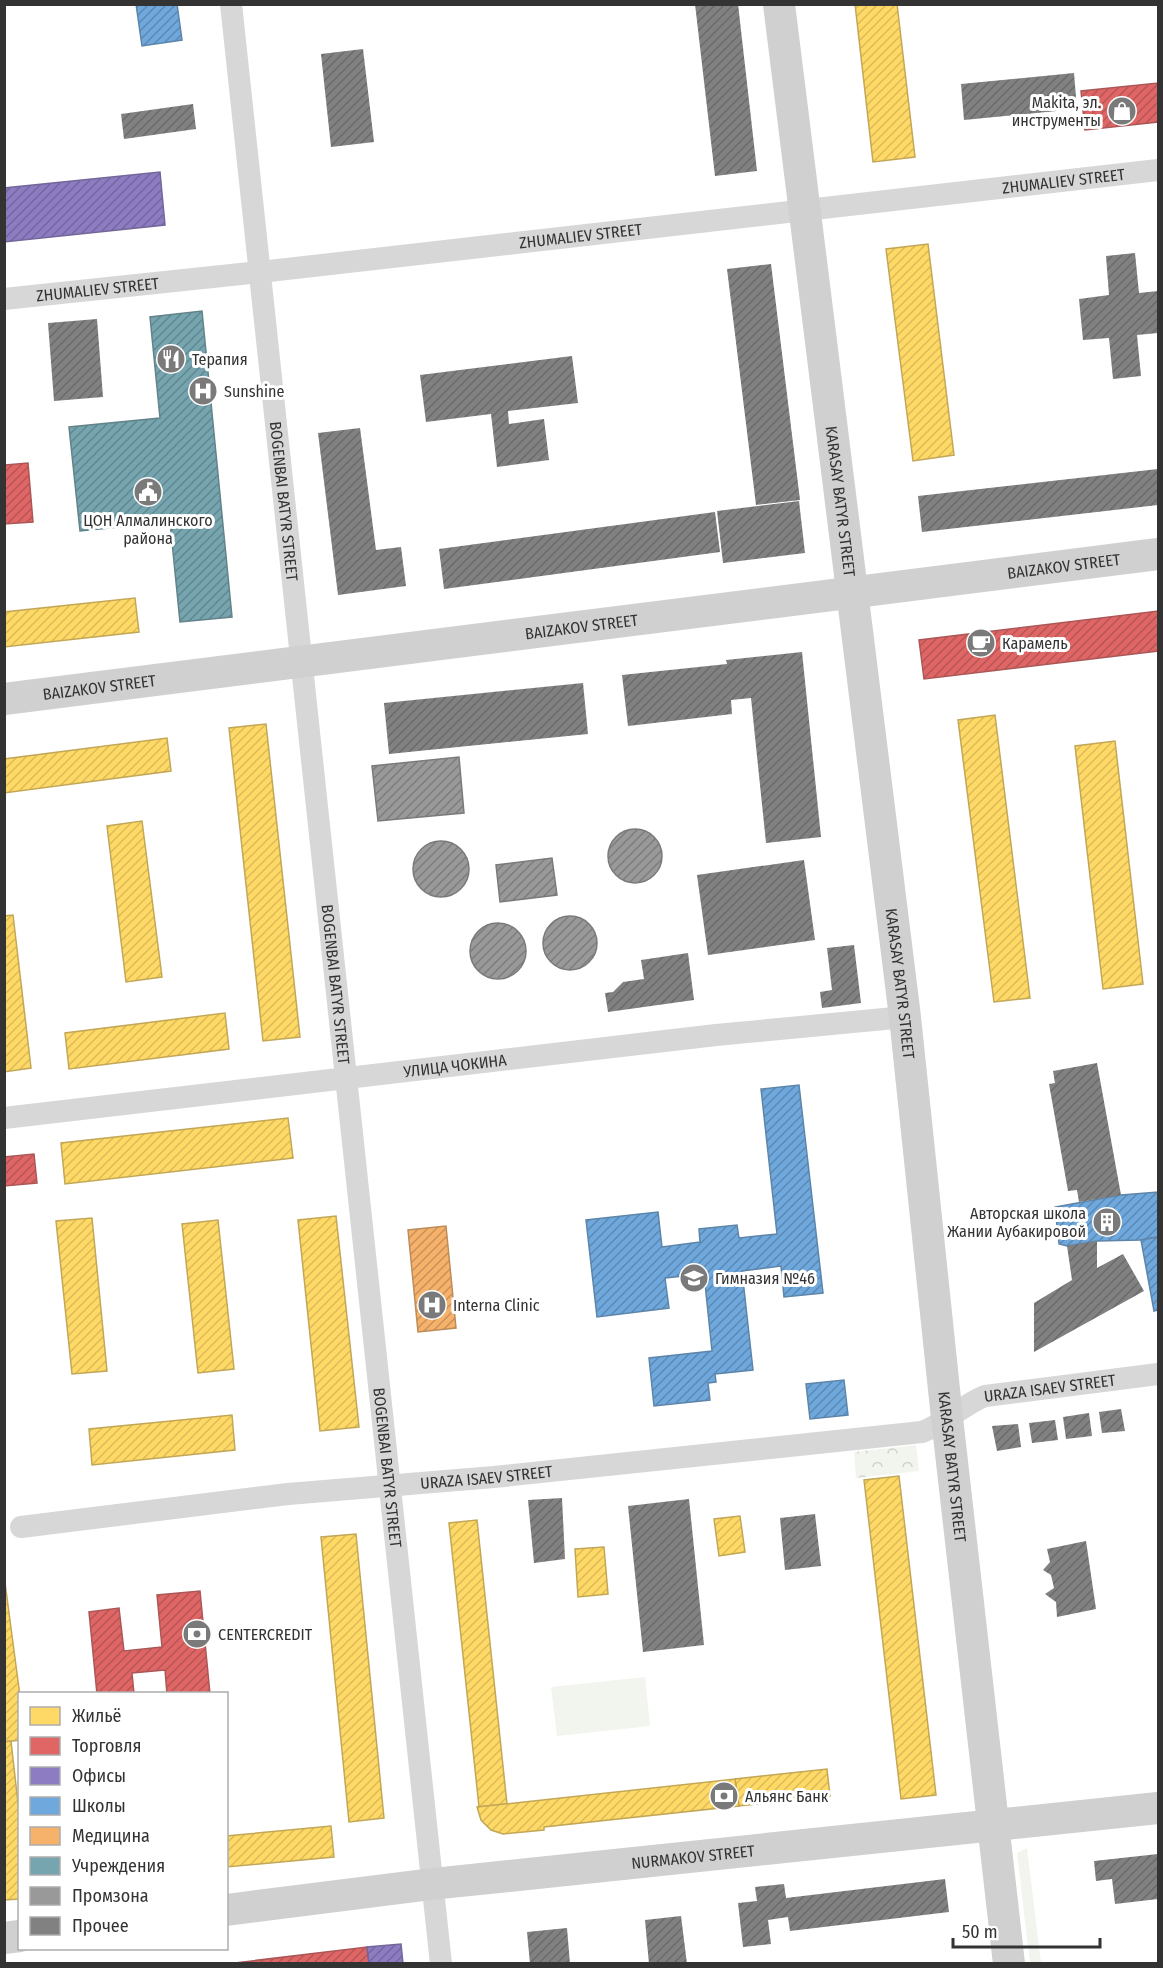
<svg xmlns="http://www.w3.org/2000/svg" width="1163" height="1968" font-family="'Fira Sans Condensed',sans-serif">
<style>
.green{fill:#f1f5ed}
.forest{fill:url(#forest-crowns)}
.homes{fill:url(#homes-hatch);stroke:#c2a757;stroke-width:1.5}
.shops{fill:url(#shops-hatch);stroke:#ac5757;stroke-width:1.5}
.offices{fill:url(#offices-hatch);stroke:#736698;stroke-width:1.5}
.schools{fill:url(#schools-hatch);stroke:#5d85a9;stroke-width:1.5}
.health{fill:url(#health-hatch);stroke:#bc8c5a;stroke-width:1.5}
.public{fill:url(#public-hatch);stroke:#62838a;stroke-width:1.5}
.industry{fill:url(#industry-hatch);stroke:#7a7a7a;stroke-width:1.5}
.building{fill:url(#building-hatch)}
.lines{fill:none;stroke-linecap:round;stroke-linejoin:round}
.street{stroke:#d7d7d7;stroke-width:22}
.secondary{stroke:#d0d0d0;stroke-width:32}
.labels{text-anchor:middle;stroke-width:6;stroke-linejoin:round;paint-order:stroke}
.poi-label{font-size:16px;fill:#333;stroke:#fff;text-anchor:start}
.street-label{font-size:16px;fill:#333;stroke:#fff}
</style>
<defs>
<pattern id="forest-crowns" width="20" height="18" patternUnits="userSpaceOnUse" patternTransform="scale(1.5)"><rect width="20" height="18" fill="#f1f5ed"/><path d="M2 6a3 3 0 1 1 6 0M12 15a3 3 0 1 1 6 0" fill="none" stroke="#cfd2cc"/></pattern>
<pattern id="homes-hatch" width="6" height="6" patternUnits="userSpaceOnUse" patternTransform="scale(1.5)"><rect width="6" height="6" fill="#ffd966"/><path d="M-1 1l2-2M0 6l6-6M5 7l2-2" fill="none" stroke="#dbbb59"/></pattern>
<pattern id="shops-hatch" width="6" height="6" patternUnits="userSpaceOnUse" patternTransform="scale(1.5)"><rect width="6" height="6" fill="#e06666"/><path d="M-1 1l2-2M0 6l6-6M5 7l2-2" fill="none" stroke="#b65555"/></pattern>
<pattern id="offices-hatch" width="6" height="6" patternUnits="userSpaceOnUse" patternTransform="scale(1.5)"><rect width="6" height="6" fill="#8e7cc3"/><path d="M-1 1l2-2M0 6l6-6M5 7l2-2" fill="none" stroke="#75669f"/></pattern>
<pattern id="schools-hatch" width="6" height="6" patternUnits="userSpaceOnUse" patternTransform="scale(1.5)"><rect width="6" height="6" fill="#6fa8dc"/><path d="M-1 1l2-2M0 6l6-6M5 7l2-2" fill="none" stroke="#5c89b3"/></pattern>
<pattern id="health-hatch" width="6" height="6" patternUnits="userSpaceOnUse" patternTransform="scale(1.5)"><rect width="6" height="6" fill="#f6b26b"/><path d="M-1 1l2-2M0 6l6-6M5 7l2-2" fill="none" stroke="#c89159"/></pattern>
<pattern id="public-hatch" width="6" height="6" patternUnits="userSpaceOnUse" patternTransform="scale(1.5)"><rect width="6" height="6" fill="#76a5af"/><path d="M-1 1l2-2M0 6l6-6M5 7l2-2" fill="none" stroke="#61878f"/></pattern>
<pattern id="industry-hatch" width="6" height="6" patternUnits="userSpaceOnUse" patternTransform="scale(1.5)"><rect width="6" height="6" fill="#999"/><path d="M-1 1l2-2M0 6l6-6M5 7l2-2" fill="none" stroke="#7d7d7d"/></pattern>
<pattern id="building-hatch" width="6" height="6" patternUnits="userSpaceOnUse" patternTransform="scale(1.5)"><rect width="6" height="6" fill="#818181"/><path d="M-1 1l2-2M0 6l6-6M5 7l2-2" fill="none" stroke="#6a6a6a"/></pattern>
</defs>
<rect width="100%" height="100%" fill="#fff"/>
<g class="green">
<path d="M645,1677L650,1726L557,1736L551,1687Z"/>
<path d="M1027,1848L1041,1963H1030L1017,1853Z"/>
</g>
<path class="forest" d="M916,1445L919,1471L856,1478L854,1452Z"/>
<g class="homes">
<path d="M855,4H897L915,157L873,162Z"/>
<path d="M928,244L954,455L913,461L886,249Z"/>
<path d="M135,598L139,632L4,647V612Z"/>
<path d="M995,715L1030,998L994,1002L958,720Z"/>
<path d="M266,724L300,1037L263,1041L229,728Z"/>
<path d="M167,738L171,771L4,793V759Z"/>
<path d="M1115,741L1143,984L1103,989L1075,746Z"/>
<path d="M142,821L162,977L126,982L107,826Z"/>
<path d="M13,915L31,1068L4,1072V916Z"/>
<path d="M225,1013L229,1049L69,1069L65,1033Z"/>
<path d="M288,1118L293,1158L65,1184L61,1143Z"/>
<path d="M336,1216L359,1427L320,1431L298,1220Z"/>
<path d="M92,1218L107,1371L72,1374L56,1221Z"/>
<path d="M218,1220L234,1369L198,1373L182,1224Z"/>
<path d="M232,1415L235,1450L92,1465L89,1429Z"/>
<path d="M899,1476L936,1795L901,1799L864,1480Z"/>
<path d="M740,1516L745,1552L719,1556L714,1519Z"/>
<path d="M477,1520L507,1804L479,1807L449,1523Z"/>
<path d="M356,1534L384,1818L349,1822L321,1537Z"/>
<path d="M604,1547L608,1594L578,1597L575,1549Z"/>
<path d="M4,1575L20,1696V1740L4,1742Z"/>
<path d="M11,1741L20,1821V1899L4,1900V1742Z"/>
<path d="M827,1769L830,1796L739,1806L735,1779Z"/>
<path d="M735,1779L739,1806L544,1827V1830L503,1834L491,1830L481,1820L477,1807Z"/>
<path d="M331,1826L334,1857L226,1867V1836Z"/>
</g>
<g class="shops">
<path d="M1158,83V122L1085,130L1081,91Z"/>
<path d="M4,454L5,465L28,463L33,522L4,524Z"/>
<path d="M1158,611V651L924,679L919,640Z"/>
<path d="M34,1154L37,1183L4,1186V1157Z"/>
<path d="M200,1591L210,1694H167L165,1670L132,1673L134,1694H97L89,1612L119,1608L124,1651L162,1647L157,1595Z"/>
<path d="M367,1947L369,1964H226Z"/>
</g>
<g class="offices">
<path d="M160,172L165,225L4,242V188Z"/>
<path d="M401,1944L403,1964H369L367,1947Z"/>
</g>
<g class="schools">
<path d="M136,4H177L182,40L142,46Z"/>
<path d="M799,1085L823,1293L784,1297L781,1266L742,1271L753,1370L715,1374L716,1382L708,1383L710,1400L654,1406L649,1358L712,1351L704,1274L665,1278L669,1308L597,1317L586,1220L658,1212L662,1247L700,1242L699,1229L737,1225L739,1238L777,1234L761,1089Z"/>
<path d="M1158,1192V1237L1141,1240L1097,1241L1067,1246L1059,1244L1055,1207L1121,1195Z"/>
<path d="M1158,1237V1310L1154,1311L1141,1240Z"/>
<path d="M844,1380L848,1415L810,1419L806,1384Z"/>
</g>
<path class="health" d="M446,1226L456,1328L418,1332L408,1230Z"/>
<path class="public" d="M202,311L232,617L180,622L170,522L80,531L69,427L160,418L150,317Z"/>
<g class="industry">
<path d="M459,757L464,813L378,821L372,766Z"/>
<circle cx="635" cy="856" r="27"/>
<circle cx="441" cy="869" r="28"/>
<path d="M552,858L557,895L500,902L496,865Z"/>
<circle cx="570" cy="943" r="27"/>
<circle cx="498" cy="951" r="28"/>
</g>
<g class="building">
<path d="M695,4H738L757,171L715,176Z"/>
<path d="M363,49L374,142L331,147L321,54Z"/>
<path d="M1074,73L1077,109L964,120L961,84Z"/>
<path d="M193,104L196,129L124,139L121,114Z"/>
<path d="M1135,253L1139,293L1158,291V333L1137,335L1141,376L1113,379L1109,338L1083,340L1079,299L1109,295L1106,256Z"/>
<path d="M771,264L800,500L756,505L727,269Z"/>
<path d="M97,319L103,397L54,401L48,323Z"/>
<path d="M572,356L578,403L508,411L509,424L544,419L549,460L497,467L491,414L426,422L420,375Z"/>
<path d="M360,428L376,550L401,547L406,586L338,595L318,433Z"/>
<path d="M1158,469V505L922,532L918,496Z"/>
<path d="M799,501L805,553L723,563L717,511Z"/>
<path d="M715,512L720,552L444,589L439,549Z"/>
<path d="M802,652L821,837L766,843L751,698L731,700L732,714L628,726L622,675L727,664L726,660Z"/>
<path d="M583,683L588,734L389,754L384,703Z"/>
<path d="M804,860L815,940L708,955L697,875Z"/>
<path d="M854,945L861,1003L822,1008L820,992L832,990L827,948Z"/>
<path d="M688,953L694,1000L608,1012L605,993L613,992L623,982L644,979L641,960Z"/>
<path d="M1097,1063L1121,1195L1079,1202L1077,1190L1068,1191L1049,1084L1055,1083L1053,1071Z"/>
<path d="M1097,1241V1268L1123,1254L1144,1291L1034,1352V1303L1072,1280L1067,1246Z"/>
<path d="M1121,1409L1125,1431L1102,1433L1099,1412Z"/>
<path d="M1089,1413L1092,1436L1066,1439L1063,1417Z"/>
<path d="M1055,1420L1058,1440L1032,1443L1029,1423Z"/>
<path d="M1018,1424L1021,1447L997,1451L992,1426Z"/>
<path d="M562,1498L565,1559L534,1563L528,1500Z"/>
<path d="M689,1499L704,1645L643,1652L628,1506Z"/>
<path d="M815,1514L821,1566L785,1570L780,1518Z"/>
<path d="M1086,1541L1096,1609L1057,1617L1056,1602L1045,1594L1054,1588L1051,1575L1043,1570L1050,1562L1047,1549Z"/>
<path d="M1158,1854V1899L1115,1904L1112,1879L1096,1881L1094,1861Z"/>
<path d="M945,1879L949,1912L790,1931L788,1917L768,1920L771,1944L743,1947L738,1903L757,1901L755,1887L784,1884L786,1898Z"/>
<path d="M681,1916L687,1964H649L645,1920Z"/>
<path d="M567,1928L570,1964H530L527,1932Z"/>
</g>
<g class="lines">
<g class="street">
<path id="s1" d="M231,4L441,1964"/>
<path id="s2" d="M4,299L260,272L1158,170"/>
<path id="s3" d="M4,1118L716,1035L905,1017"/>
<path id="s4" d="M21,1527L288,1494L494,1477L922,1432C945,1424 962,1405 985,1396L1158,1374"/>
</g>
<g class="secondary">
<path id="s5" d="M779,4L905,1017L947,1418L1009,1964"/>
<path id="s6" d="M4,699L1158,554"/>
<path id="s7" d="M226,1910L432,1884L1158,1808"/>
<path d="M4,1938L20,1936"/>
</g>
</g>
<defs>
<g id="shop-disc" transform="scale(1.5)"><circle r="9.5" fill="#7a7a7a" stroke="#fff"/><path d="M-5-2.5h2.3a2.7 3.5 0 0 1 5.4 0H5L5.5 6h-11ZM-1.5-2.5h3a1.5 2.3 0 0 0-3 0Z" fill="#fff"/></g>
<g id="restaurant-disc" transform="scale(1.5)"><circle r="9.5" fill="#7a7a7a" stroke="#fff"/><path d="M-5-6h1v4h1v-4h1v4h1v-4h1v5L-1.5 .5V6h-2V.5L-5-1ZM5-6V6H3V1.5H1.5Q1.5-4 5-6Z" fill="#fff"/></g>
<g id="hospital-disc" transform="scale(1.5)"><circle r="9.5" fill="#7a7a7a" stroke="#fff"/><path d="M-5-5h3v3.5h4V-5h3V5h-3V1.5h-4V5h-3Z" fill="#fff"/></g>
<g id="civic-disc" transform="scale(1.5)"><circle r="9.5" fill="#7a7a7a" stroke="#fff"/><path d="M-.6-6.5H3V-4.5H.6V-3L4-1V1h2V6H-6V1h2V-1L-.6-3ZM-1.2 2.5V6h2.4V2.5Z" fill="#fff"/></g>
<g id="cafe-disc" transform="scale(1.5)"><circle r="9.5" fill="#7a7a7a" stroke="#fff"/><path d="M-5.5-4.5H6V0H3Q3 3.5 0 3.5H-2.5Q-5.5 3.5-5.5 0ZM3-3.2v2h1.7v-2ZM-6 4.5H4V6H-6Z" fill="#fff"/></g>
<g id="building-disc" transform="scale(1.5)"><circle r="9.5" fill="#7a7a7a" stroke="#fff"/><path d="M-4-6H4V6H1V3H-1V6H-4ZM-2.5-4.3h1.7v1.8h-1.7ZM.8-4.3h1.7v1.8H.8ZM-2.5-1h1.7V.8h-1.7ZM.8-1h1.7V.8H.8Z" fill="#fff"/></g>
<g id="university-disc" transform="scale(1.5)"><circle r="9.5" fill="#7a7a7a" stroke="#fff"/><path d="M0-5L7-2L0 1L-7-2ZM-4 1L0 2.5L4 1V4Q0 6-4 4Z" fill="#fff"/></g>
<g id="bank-disc" transform="scale(1.5)"><circle r="9.5" fill="#7a7a7a" stroke="#fff"/><path d="M-6-4H6V4H-6ZM0-2.3a2.3 2.3 0 1 0 0 4.6a2.3 2.3 0 1 0 0-4.6Z" fill="#fff"/></g>
</defs>
<g fill-rule="evenodd">
<use href="#shop-disc" x="1122" y="111"/>
<use href="#restaurant-disc" x="171" y="359"/>
<use href="#hospital-disc" x="203" y="391"/>
<use href="#civic-disc" x="148" y="492"/>
<use href="#cafe-disc" x="981" y="643"/>
<use href="#building-disc" x="1107" y="1222"/>
<use href="#university-disc" x="694" y="1278"/>
<use href="#hospital-disc" x="432" y="1305"/>
<use href="#bank-disc" x="197" y="1634"/>
<use href="#bank-disc" x="724" y="1796"/>
</g>
<g class="labels">
<g class="poi-label">
<text x="1101" y="108" text-anchor="end">Makita, эл.<tspan x="1101" dy="18">инструменты</tspan></text>
<text x="192" y="365">Терапия</text>
<text x="224" y="397">Sunshine</text>
<text x="148" y="526" text-anchor="middle">ЦОН Алмалинского<tspan x="148" dy="18">района</tspan></text>
<text x="1002" y="649">Карамель</text>
<text x="1086" y="1219" text-anchor="end">Авторская школа<tspan x="1086" dy="18">Жании Аубакировой</tspan></text>
<text x="715" y="1284">Гимназия №46</text>
<text x="453" y="1311">Interna Clinic</text>
<text x="218" y="1640">CENTERCREDIT</text>
<text x="745" y="1802">Альянс Банк</text>
</g>
<g class="street-label">
<text dy="6" stroke="none"><textPath href="#s2" startOffset="1066">ZHUMALIEV STREET</textPath></text>
<text dy="6" stroke="none"><textPath href="#s2" startOffset="580">ZHUMALIEV STREET</textPath></text>
<text dy="6" stroke="none"><textPath href="#s2" startOffset="94">ZHUMALIEV STREET</textPath></text>
<text dy="6" stroke="none"><textPath href="#s1" startOffset="500">BOGENBAI BATYR STREET</textPath></text>
<text dy="6" stroke="none"><textPath href="#s5" startOffset="501">KARASAY BATYR STREET</textPath></text>
<text dy="6" stroke="none"><textPath href="#s6" startOffset="1068">BAIZAKOV STREET</textPath></text>
<text dy="6" stroke="none"><textPath href="#s6" startOffset="582">BAIZAKOV STREET</textPath></text>
<text dy="6" stroke="none"><textPath href="#s6" startOffset="96">BAIZAKOV STREET</textPath></text>
<text dy="6" stroke="none"><textPath href="#s5" startOffset="987">KARASAY BATYR STREET</textPath></text>
<text dy="6" stroke="none"><textPath href="#s1" startOffset="986">BOGENBAI BATYR STREET</textPath></text>
<text dy="6" stroke="none"><textPath href="#s3" startOffset="454">УЛИЦА ЧОКИНА</textPath></text>
<text dy="6" stroke="none"><textPath href="#s4" startOffset="1044">URAZA ISAEV STREET</textPath></text>
<text dy="6" stroke="none"><textPath href="#s5" startOffset="1473">KARASAY BATYR STREET</textPath></text>
<text dy="6" stroke="none"><textPath href="#s1" startOffset="1472">BOGENBAI BATYR STREET</textPath></text>
<text dy="6" stroke="none"><textPath href="#s4" startOffset="468">URAZA ISAEV STREET</textPath></text>
<text dy="6" stroke="none"><textPath href="#s7" startOffset="470">NURMAKOV STREET</textPath></text>
</g>
</g>
<rect width="1163" height="1968" fill="none" stroke="#333333" stroke-width="12"/>
<rect x="18" y="1692" width="210" height="258" fill="#ffffff" stroke="#adadad" stroke-width="1.5"/>
<rect x="30" y="1707" width="30" height="18" fill="#ffd966" stroke="#adadad" stroke-width="1.5"/>
<text x="72" y="1722" font-size="18" fill="#333333">Жильё</text>
<rect x="30" y="1737" width="30" height="18" fill="#e06666" stroke="#adadad" stroke-width="1.5"/>
<text x="72" y="1752" font-size="18" fill="#333333">Торговля</text>
<rect x="30" y="1767" width="30" height="18" fill="#8e7cc3" stroke="#adadad" stroke-width="1.5"/>
<text x="72" y="1782" font-size="18" fill="#333333">Офисы</text>
<rect x="30" y="1797" width="30" height="18" fill="#6fa8dc" stroke="#adadad" stroke-width="1.5"/>
<text x="72" y="1812" font-size="18" fill="#333333">Школы</text>
<rect x="30" y="1827" width="30" height="18" fill="#f6b26b" stroke="#adadad" stroke-width="1.5"/>
<text x="72" y="1842" font-size="18" fill="#333333">Медицина</text>
<rect x="30" y="1857" width="30" height="18" fill="#76a5af" stroke="#adadad" stroke-width="1.5"/>
<text x="72" y="1872" font-size="18" fill="#333333">Учреждения</text>
<rect x="30" y="1887" width="30" height="18" fill="#999999" stroke="#adadad" stroke-width="1.5"/>
<text x="72" y="1902" font-size="18" fill="#333333">Промзона</text>
<rect x="30" y="1917" width="30" height="18" fill="#818181" stroke="#adadad" stroke-width="1.5"/>
<text x="72" y="1932" font-size="18" fill="#333333">Прочее</text>
<path d="M953 1938v9h147v-9" fill="none" stroke="#333333" stroke-width="3"/>
<text x="962" y="1938" font-size="18" fill="#333333" stroke="#ffffff" stroke-width="4.5" paint-order="stroke">50 m</text>
</svg>
